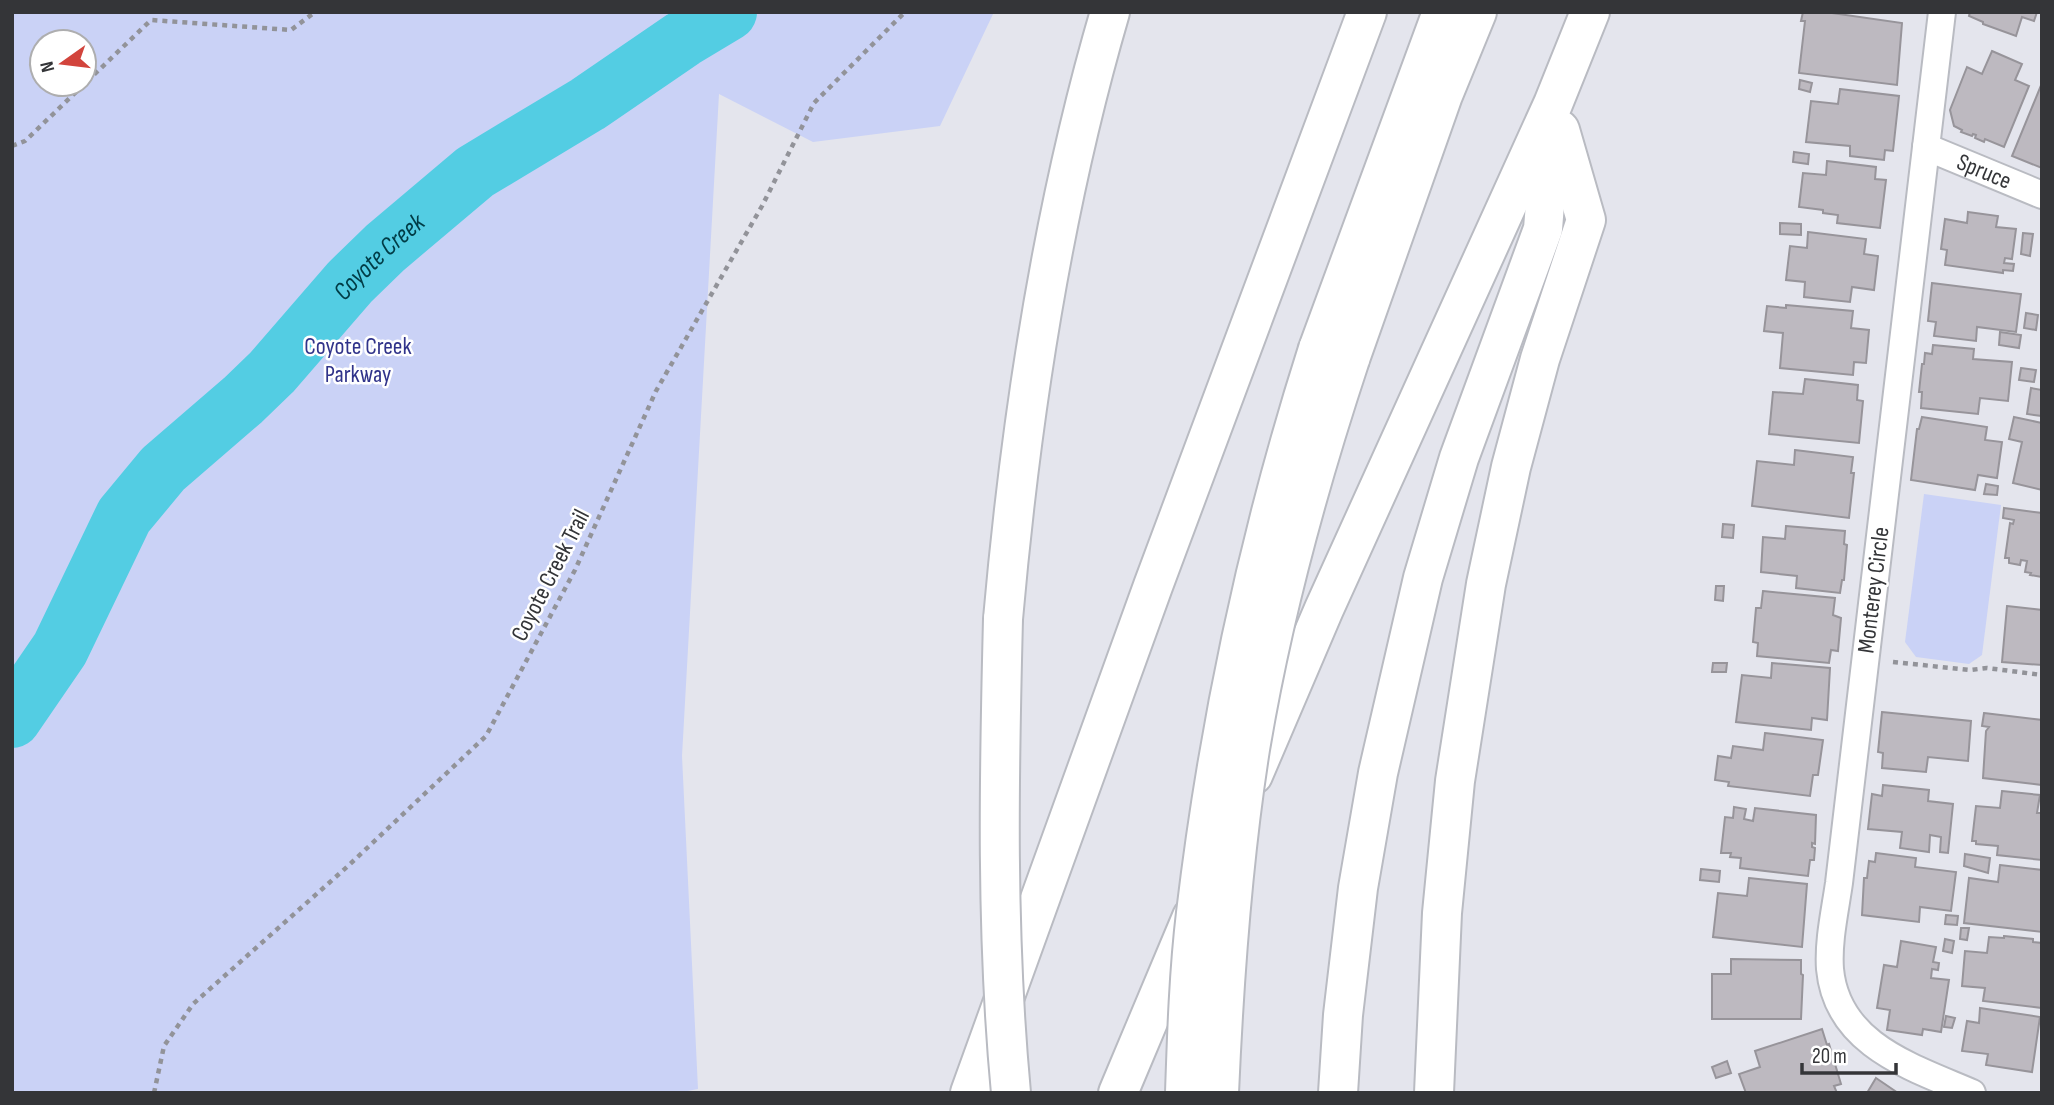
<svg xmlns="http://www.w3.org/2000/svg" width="2054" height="1105" font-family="'Sofia Sans Condensed',sans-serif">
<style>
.green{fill:#cad2f6;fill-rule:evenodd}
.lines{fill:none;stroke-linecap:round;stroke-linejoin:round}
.river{stroke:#53cde3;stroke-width:58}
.building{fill:#bdb9c0;stroke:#97949a;stroke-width:2}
.street-casing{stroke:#b9bbc2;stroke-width:30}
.highway-casing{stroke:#b9bbc2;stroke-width:42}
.path{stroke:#929399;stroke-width:4.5;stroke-dasharray:5 5;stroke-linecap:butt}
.street{stroke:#fff;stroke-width:26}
.highway{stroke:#fff;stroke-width:38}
.highway-bridge-casing{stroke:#b9bbc2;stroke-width:42;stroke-linecap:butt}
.highway-bridge{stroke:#fff;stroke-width:38}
.labels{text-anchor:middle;stroke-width:5;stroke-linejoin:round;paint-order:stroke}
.street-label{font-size:24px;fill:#343538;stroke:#fff}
.park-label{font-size:24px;fill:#30338a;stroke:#fff}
.water-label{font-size:26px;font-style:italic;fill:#013c46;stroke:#fff}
</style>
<rect width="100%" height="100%" fill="#e4e5ed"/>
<g class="green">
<path d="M12,12H994L940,126L813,142L719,94L682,756L698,1089L677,1093H12ZM42,42H84V84H42Z"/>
<path d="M1924,494L2001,505L1982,655L1969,664L1916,657L1905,642Z"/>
</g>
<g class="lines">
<path class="river" id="s1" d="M12,719L60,649L124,516L163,469L243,400L272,372L350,282L385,248L475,172L588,104L683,39L728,12"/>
</g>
<g class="building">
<path d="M1803,12H1825L1902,23L1897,85L1799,73L1805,21H1801Z"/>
<path d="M1970,12H2037L2034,21L2022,17L2016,36L1983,24V22L1969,16Z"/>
<path d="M1992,51L2022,64L2015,80L2029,86L2004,147L1985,139L1984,142L1975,138L1976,135L1973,134L1972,136L1961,132L1962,130L1954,126L1950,110L1967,67L1982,74Z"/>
<path d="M1800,80L1812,83L1810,92L1799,89Z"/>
<path d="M2042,83V168L2012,156Z"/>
<path d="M1840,89L1899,96L1893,151L1885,150L1884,160L1850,156V146L1806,142L1811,101L1838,104Z"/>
<path d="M1794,152L1809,154L1808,164L1793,162Z"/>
<path d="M1827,161L1876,167L1875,179L1886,180L1880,228L1837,223L1838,215L1823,213V210L1799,207L1803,173L1826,175Z"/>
<path d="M1968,212L1998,216L1996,227L2016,229L2012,259L2005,258L2004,263L2014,264L2013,271L2003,270V273L1945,265L1947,250L1941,249L1945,219L1967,223Z"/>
<path d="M1780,223L1801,224V235L1780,234Z"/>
<path d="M1808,232L1866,239L1864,254L1878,256L1874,290L1852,287L1850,302L1804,297L1805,282L1786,280L1790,246L1807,248Z"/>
<path d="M2023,233L2033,234L2030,256L2021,254Z"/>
<path d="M1932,283L2021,294L2016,332L1977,327L1976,341L1934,336L1936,322L1928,321Z"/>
<path d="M1786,305L1853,311L1851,328L1869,330L1866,363L1854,362L1853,375L1780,368L1783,333L1764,331L1767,306L1786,308Z"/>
<path d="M2026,313L2038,315L2036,330L2024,328Z"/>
<path d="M2000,332L2021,335L2019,348L1999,345Z"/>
<path d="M1933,345L1974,349L1973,359L2012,362L2008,401L1980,398L1978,414L1921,408L1922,392H1919L1922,364H1924L1925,353L1932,354Z"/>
<path d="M2021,368L2036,370L2034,382L2019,380Z"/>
<path d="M1805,379L1858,385L1857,400L1863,401L1859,443L1769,434L1773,392L1803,394Z"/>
<path d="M2031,388L2042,390V416L2027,414Z"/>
<path d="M1922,417L1987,427L1985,440L2002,442L1997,478L1978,475L1975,490L1911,480L1917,429H1919Z"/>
<path d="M2014,417L2042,423V490L2013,483L2022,442L2009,439Z"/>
<path d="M1795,450L1853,457L1851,473H1854L1849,518L1752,506L1757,461L1794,465Z"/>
<path d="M1986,484L1998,486L1997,495L1984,494Z"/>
<path d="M2004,508L2042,513V577L2030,575L2031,573L2025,572L2027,561L2021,560L2020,565L2009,563V558H2005L2010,523L2013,524L2014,520L2003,518Z"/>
<path d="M1723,524L1734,525L1733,538L1722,537Z"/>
<path d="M1786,526L1845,531L1844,544L1847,545L1844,580H1842L1840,593L1796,588L1797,576L1761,572L1763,537L1785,539Z"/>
<path d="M1716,586H1724L1723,601L1715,600Z"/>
<path d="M1763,591L1835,598L1833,615L1841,618L1838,651L1831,650L1829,663L1757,656L1758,643L1753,642L1756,608H1761Z"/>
<path d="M2007,606L2042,610V665L2002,662Z"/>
<path d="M1713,663H1727L1726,672H1712Z"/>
<path d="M1772,663L1830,668L1827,720L1812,718L1811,730L1736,722L1742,675L1771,678Z"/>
<path d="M1882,712L1971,721L1968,761L1928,757L1926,772L1882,768L1883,753L1878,752Z"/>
<path d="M1984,713L2042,720V785L1983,778L1986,731L1989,727L1982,726Z"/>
<path d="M1765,733L1823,740L1818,775H1813L1810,796L1728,786L1729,782L1715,780L1718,756L1731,758L1733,746L1763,750Z"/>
<path d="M1883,785L1929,790L1928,801L1953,804L1948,853L1940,852L1941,837L1930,835L1929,852L1900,848L1902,832L1868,829L1872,794L1882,796Z"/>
<path d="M2002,791L2040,795L2037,813H2042V860L1997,855L1998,846L1976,844V841H1972L1976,806L2000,808Z"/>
<path d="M1734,807L1746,809L1744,819L1753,821L1755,808L1816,815L1815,844L1812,843V847L1815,848L1814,860H1810L1808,876L1740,868L1741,858L1730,857L1731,853H1721L1725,817L1733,818Z"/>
<path d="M1876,853L1916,858L1915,867L1956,872L1951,911L1920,907L1919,922L1862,915L1864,878H1867L1869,861L1875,862Z"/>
<path d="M1965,854L1990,858L1988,873L1964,866Z"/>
<path d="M2000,865L2042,870V932L1964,923L1969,878L1998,882Z"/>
<path d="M1701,869L1720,871L1719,882L1700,880Z"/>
<path d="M1749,878L1807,884L1802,947L1713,937L1718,893L1747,896Z"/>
<path d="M1946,915L1958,916L1957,925L1945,924Z"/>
<path d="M1961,928H1969L1967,940L1960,939Z"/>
<path d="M2004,936L2033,939V942L2042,943V1008L1983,1001L1985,988L1962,986L1965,951L1987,953L1989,937L2004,938Z"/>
<path d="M1945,939L1954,941L1952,953L1943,951Z"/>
<path d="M1901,941L1936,947L1933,962L1939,963L1938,970L1932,969L1931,978L1949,980L1941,1032L1923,1029L1922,1035L1887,1030L1890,1010L1877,1008L1884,965L1897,967Z"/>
<path d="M1731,959L1801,960V974L1803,975L1801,1019H1712V974H1731Z"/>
<path d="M1980,1008L2040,1017L2032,1072L1986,1065L1988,1054L1962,1051L1967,1021L1979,1023Z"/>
<path d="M1946,1016L1955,1018L1952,1028L1944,1027Z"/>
<path d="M1822,1029L1827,1045L1829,1044L1841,1084L1834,1086L1837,1093H1746L1739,1074L1760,1067L1755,1051Z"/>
<path d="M1727,1061L1731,1073L1716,1078L1712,1067Z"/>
<path d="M1876,1078L1898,1093H1867Z"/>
</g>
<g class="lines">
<g class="street-casing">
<g id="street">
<path d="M1942,12L1839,883C1835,911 1828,941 1830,969C1837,1045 1912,1067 1972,1093"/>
<path id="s2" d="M1926,147L2042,195"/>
</g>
</g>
<g class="highway-casing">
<g id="highway">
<path d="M1318,349L1442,12"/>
<path d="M1350,359L1443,95L1477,12"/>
<path d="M1003,619C1021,415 1052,210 1110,12"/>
<path d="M1253,775L1324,609L1553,104L1590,12"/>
<path d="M970,1093L1153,586L1367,12"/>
<path d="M1118,1093L1192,917"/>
<path d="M1338,1093L1343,1015L1358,888L1378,773L1423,578L1459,458L1543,229L1551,129"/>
<path d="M1434,1093L1442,913L1455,781L1486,584L1511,467L1540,359L1586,220L1560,130"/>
</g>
</g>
<g class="path">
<path d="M12,146L25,141L151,20L291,30L315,12"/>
<path d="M1893,662L1970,670L1987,668L2042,675"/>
<path d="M154,1093L164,1046L193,1004L348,866L486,736L575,570L656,391L762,206L814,103L905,12"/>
</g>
<use href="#street" class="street"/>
<use href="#highway" class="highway"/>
<g class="highway-bridge-casing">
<g id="highway-bridge">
<path d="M1003,619C999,777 996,935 1011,1093"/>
<path d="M1185,1093C1187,1033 1189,972 1196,913C1219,720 1259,534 1318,349"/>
<path d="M1219,1093C1224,978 1232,863 1250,749C1272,617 1308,486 1350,359"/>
</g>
</g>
<use href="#highway-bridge" class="highway-bridge"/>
</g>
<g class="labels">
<g class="street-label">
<text dy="8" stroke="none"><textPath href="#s2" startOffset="63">Spruce</textPath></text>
<text transform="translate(550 575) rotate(-63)" y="8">Coyote Creek Trail</text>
<text transform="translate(1873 590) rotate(-83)" y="8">Monterey Circle</text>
</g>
<g class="park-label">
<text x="358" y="354">Coyote Creek<tspan x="358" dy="28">Parkway</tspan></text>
</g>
<g class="water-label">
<text dy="9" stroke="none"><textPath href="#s1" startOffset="597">Coyote Creek</textPath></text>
</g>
</g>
<rect width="2054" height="1105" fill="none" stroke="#343538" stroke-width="28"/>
<g transform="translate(63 63) rotate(256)"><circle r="33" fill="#ffffff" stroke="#aeaeaf" stroke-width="2"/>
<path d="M0-5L12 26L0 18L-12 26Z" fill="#d2443c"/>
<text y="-10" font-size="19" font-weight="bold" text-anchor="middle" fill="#343538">N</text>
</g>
<path d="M1802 1063v10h94v-10" fill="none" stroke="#343538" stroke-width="3.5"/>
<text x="1812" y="1063" font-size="21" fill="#343538" stroke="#ffffff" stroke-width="5" paint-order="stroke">20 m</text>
</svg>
